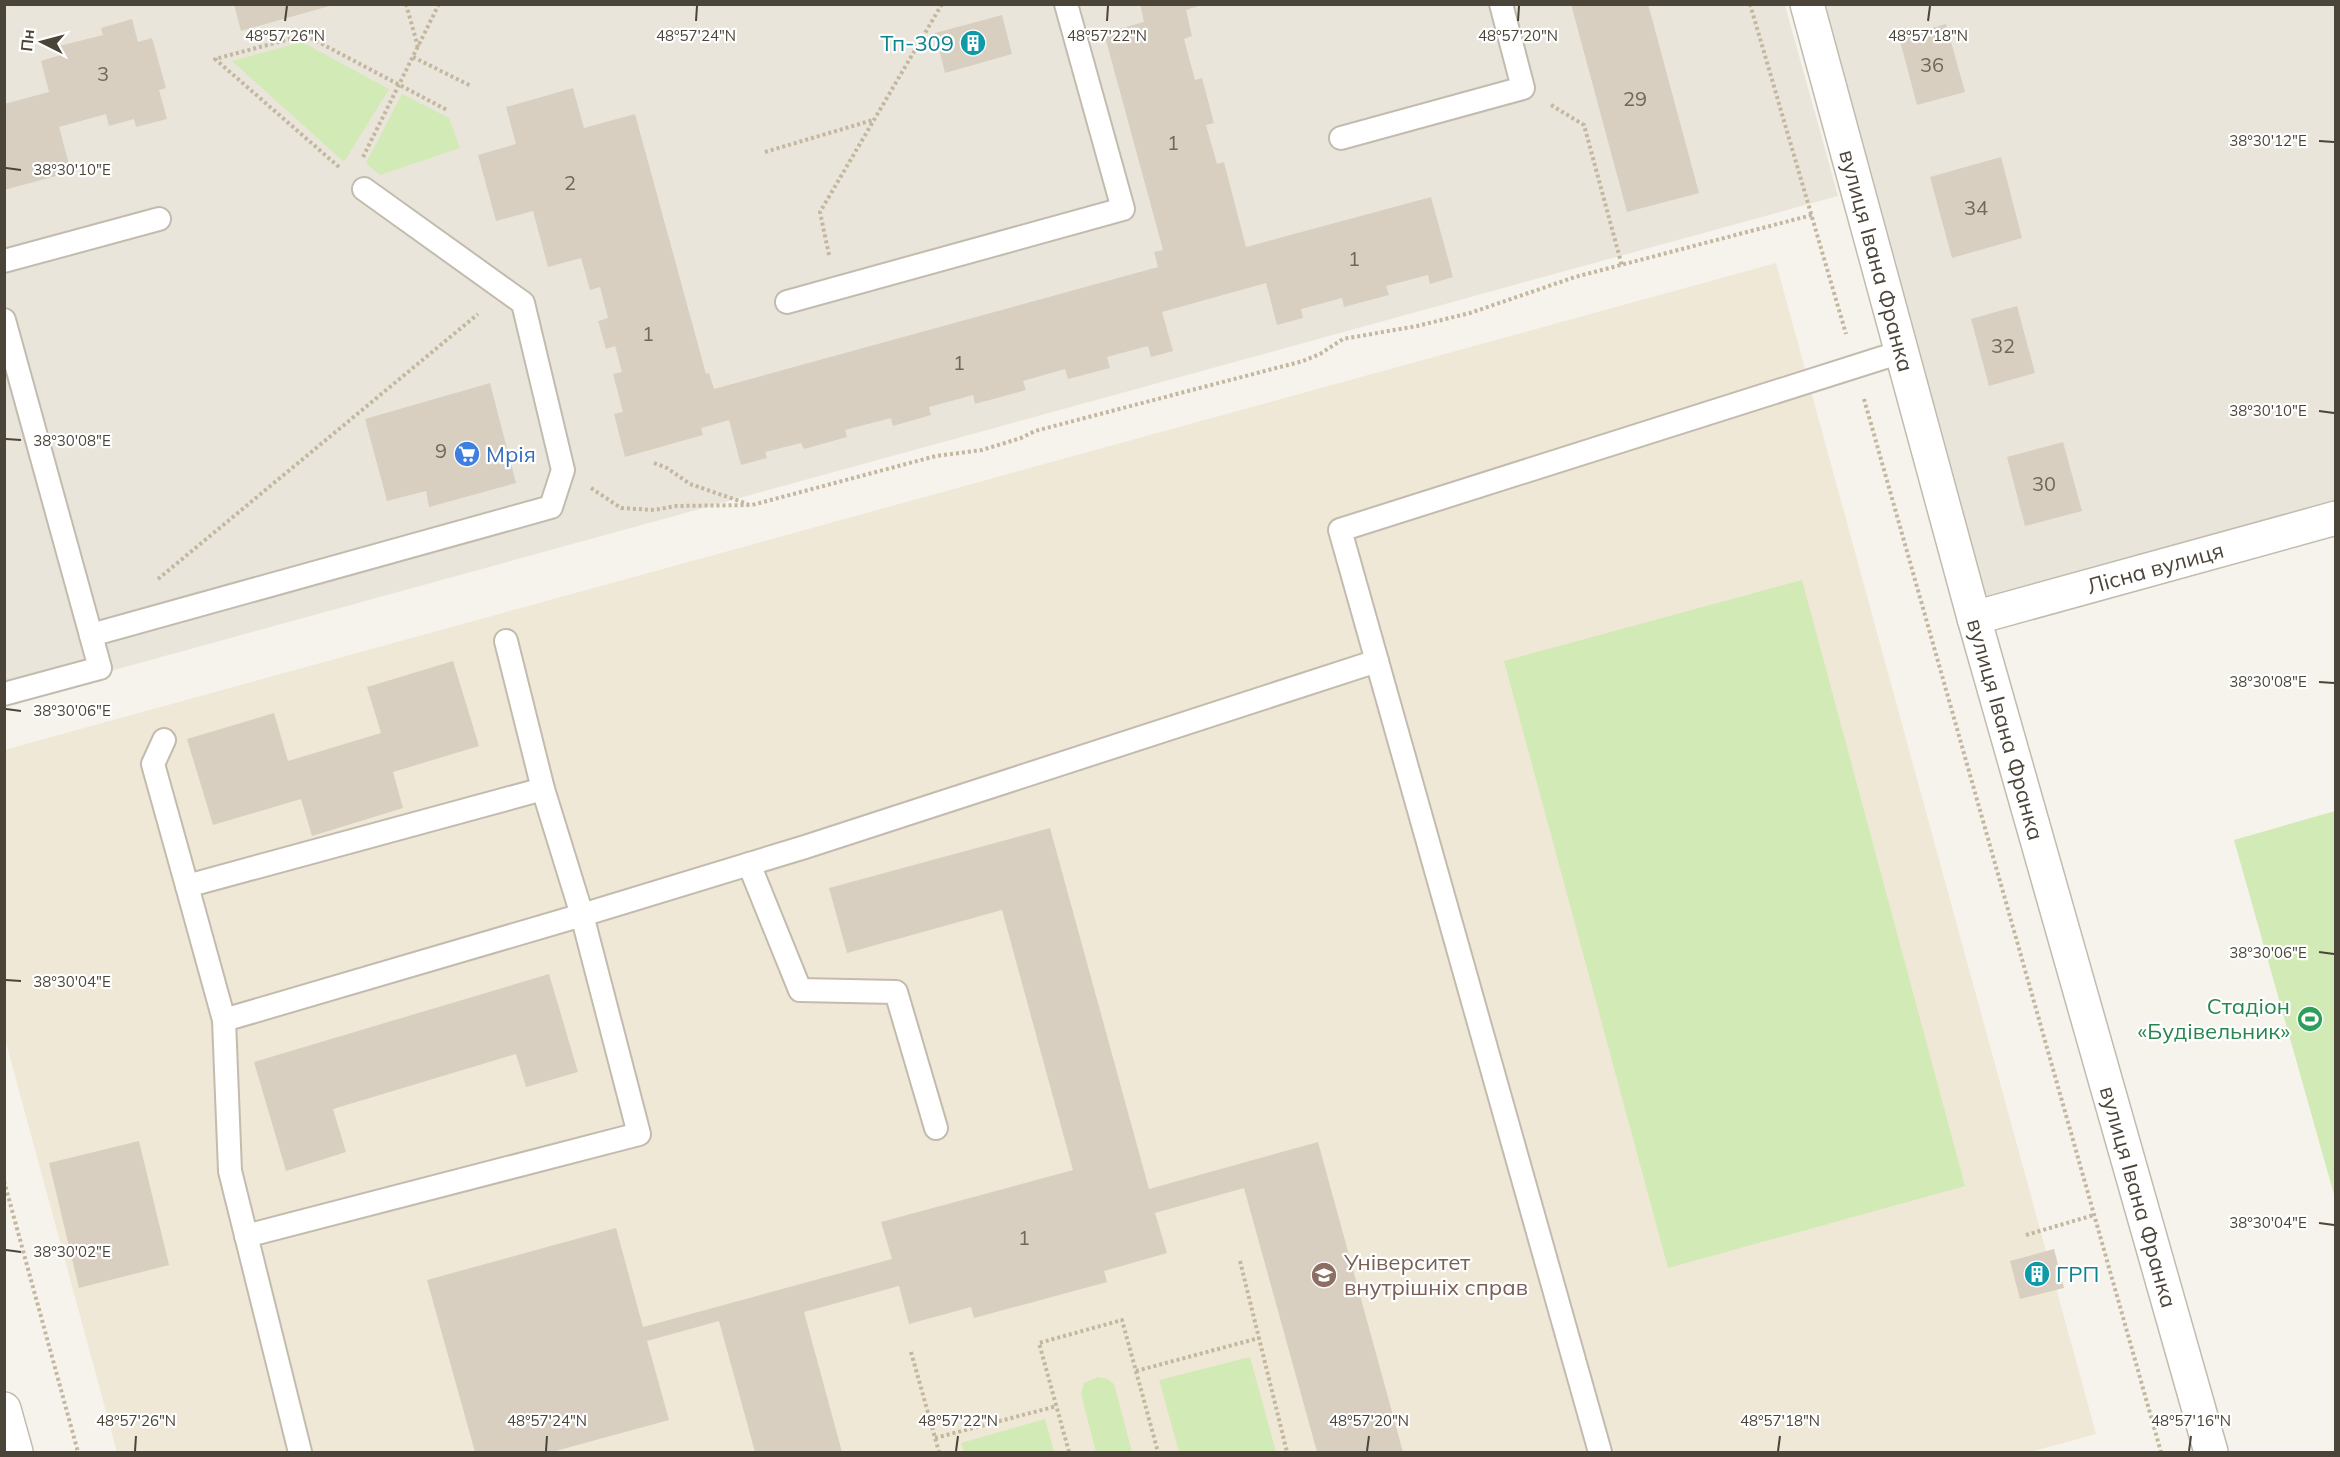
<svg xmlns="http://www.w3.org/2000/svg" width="2340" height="1457" font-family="Mulish,sans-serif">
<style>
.residential{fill:#eae5da}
.education{fill:#efe8d6}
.green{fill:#d2eab5}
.building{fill:#d8cfc1}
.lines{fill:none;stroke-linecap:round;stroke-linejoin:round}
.service-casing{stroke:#c2bbae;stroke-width:26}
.minor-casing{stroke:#c2bbae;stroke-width:36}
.path{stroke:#c4b79f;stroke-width:4;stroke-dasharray:3 3;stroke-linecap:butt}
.service{stroke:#fff;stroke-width:22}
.minor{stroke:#fff;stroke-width:33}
.ticks{fill:none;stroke:#4b4439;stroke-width:2}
.labels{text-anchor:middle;stroke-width:4.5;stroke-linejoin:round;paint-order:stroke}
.number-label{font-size:20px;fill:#6e675b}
.culture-label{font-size:22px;fill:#0d838f;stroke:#fff;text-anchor:end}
.street-label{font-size:22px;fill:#4b4439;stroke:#fff}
.shop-label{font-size:22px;fill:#366cbe;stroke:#fff;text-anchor:start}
.leisure-label{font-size:22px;fill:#27864d;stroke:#fff;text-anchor:end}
.education-label{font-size:22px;fill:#785e54;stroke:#fff;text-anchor:start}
.ticks-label{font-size:15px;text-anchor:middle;fill:#4b4439;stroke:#fff;stroke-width:4.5;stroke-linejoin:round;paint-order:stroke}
</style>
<rect width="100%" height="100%" fill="#f6f3ec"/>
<g class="residential">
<path d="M5,5H1785L1838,196L5,700Z"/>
<path d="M1822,5H2335V503L1984,600Z"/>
</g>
<path class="education" d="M1776,263L2096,1434L2030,1452H117L5,1039L4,750Z"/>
<g class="green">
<path d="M302,42L389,89L344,162L232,61Z"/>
<path d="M402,94L449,118L460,148L380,175L366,163Z"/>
<path d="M1802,580L1965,1186L1668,1268L1504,661Z"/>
<path d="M2335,811H2336L2335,1198L2234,840Z"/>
<path d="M1250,1357L1276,1452H1179L1159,1380Z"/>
<path d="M1098,1377L1107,1379L1114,1384L1132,1452H1096L1081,1394L1084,1383Z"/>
<path d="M1045,1419L1054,1452H964L961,1443Z"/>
</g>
<g class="building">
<path d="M234,4H333V5L241,31Z"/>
<path d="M1140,4H1205L1186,10L1192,36L1184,39L1195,80L1202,78L1214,123L1206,125L1217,164L1224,162L1246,247L1431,197L1453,277L1430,284L1428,275L1386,286L1389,295L1344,307L1342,298L1301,309L1303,318L1277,325L1266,283L1162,312L1173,351L1151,357L1148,346L1107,357L1110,368L1068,379L1065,369L1023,381L1026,390L975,404L973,395L929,407L931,415L893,426L891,418L845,430L847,437L804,449L801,443L765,452L767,458L741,465L729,420L701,428L703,435L625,457L614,414L623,412L613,374L622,372L615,346L606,349L598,321L608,318L600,287L590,290L581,258L548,267L533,211L496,221L478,155L516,144L506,107L573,88L584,128L635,114L706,374L709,373L714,389L1158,267L1154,252L1163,250L1104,33L1144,22Z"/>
<path d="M1571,4H1648L1699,193L1627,212Z"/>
<path d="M1002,15L1012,54L945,73L935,33Z"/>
<path d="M132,19L138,42L152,38L166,88L159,90L167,119L136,127L134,119L109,126L106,114L59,127L71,172L4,190V104L49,92L41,61L61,55L59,46L103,35L101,28Z"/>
<path d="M1946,24L1965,92L1917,105L1899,37Z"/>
<path d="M2001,157L2022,238L1952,258L1930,177Z"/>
<path d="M2017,306L2035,373L1989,386L1971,319Z"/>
<path d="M490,383L516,483L429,507L426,491L387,501L365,419Z"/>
<path d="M2063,442L2082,511L2025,526L2007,457Z"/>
<path d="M453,661L479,746L393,772L403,808L312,836L301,799L213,825L187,739L274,713L288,761L381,733L367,687Z"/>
<path d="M1050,828L1149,1189L1318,1142L1403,1452H1317L1244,1188L1155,1213L1167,1253L1104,1271L1107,1282L974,1318L971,1307L909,1324L899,1286L804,1312L842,1452H755L719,1321L647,1341L669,1420L552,1452H475L427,1280L616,1228L643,1327L892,1259L881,1222L1073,1170L1002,910L847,953L829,888Z"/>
<path d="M549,974L578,1072L526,1087L516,1054L333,1109L346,1152L286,1171L254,1062Z"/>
<path d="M139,1141L169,1265L79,1288L49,1163Z"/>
<path d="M2054,1249L2064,1288L2020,1299L2010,1261Z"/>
</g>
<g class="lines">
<g class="service-casing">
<g id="service">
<path d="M1341,138L1523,88L1501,4"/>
<path d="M4,261L159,219"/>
<path d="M787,302L1123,209L1066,4"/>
<path d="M4,320L100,668L4,694"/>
<path d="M91,635L551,507L563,470L523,303L364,189"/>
<path d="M506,641L543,789"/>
<path d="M164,740L153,764L187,886"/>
<path d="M749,864L800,990L896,992L936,1128"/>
<path d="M224,1020L582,915L543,789L187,886L224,1020L230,1171L300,1452"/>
<path d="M246,1236L639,1134L582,915L805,847L1377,661"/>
<path d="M1600,1452L1340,530L1901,352"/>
</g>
</g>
<g class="minor-casing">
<g id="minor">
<path id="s1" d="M1807,4L1974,618L2211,1452"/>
<path id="s2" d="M1974,618L2336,518"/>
<path d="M4,1409L16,1452"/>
</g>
</g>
<g class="path">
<path d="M406,4L418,47"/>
<path d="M1750,4L1846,334"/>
<path d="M413,57L471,86"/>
<path d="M1551,105L1584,125L1622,266"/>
<path d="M765,152L873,120"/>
<path d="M363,157L439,4"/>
<path d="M339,167L215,59L305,35L447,110"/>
<path d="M829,255L820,212L942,4"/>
<path d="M1864,399L2161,1452"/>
<path d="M654,463L667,468L690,484L748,504"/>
<path d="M591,488L621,508L654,510L676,506L752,505L936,456L982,450L1021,438L1035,431L1303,361L1320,354L1343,339L1417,326L1470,313L1575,277L1812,215"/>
<path d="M158,579L478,314"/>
<path d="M4,1181L78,1452"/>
<path d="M2026,1235L2094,1215"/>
<path d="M1240,1261L1287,1452"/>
<path d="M911,1352L939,1452"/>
<path d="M1136,1371L1259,1338"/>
<path d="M935,1438L1057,1406"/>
<path d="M1069,1452L1039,1343L1122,1320L1158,1452"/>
</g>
<use href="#service" class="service"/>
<use href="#minor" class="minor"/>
</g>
<path class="ticks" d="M285,21L287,6M696,21L697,6M1107,21L1108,6M1518,21L1519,6M1928,21L1930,6M2319,141L2334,142M6,168L21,170M2319,411L2334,413M6,439L21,440M2319,682L2334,683M6,709L21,711M2319,952L2334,954M6,980L21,981M2319,1223L2334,1225M6,1250L21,1252M135,1451L136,1436M546,1451L547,1436M956,1451L958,1436M1367,1451L1369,1436M1778,1451L1780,1436M2189,1451L2191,1436"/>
<defs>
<g id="building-disc" transform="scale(1.35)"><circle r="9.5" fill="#0f9aa8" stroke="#fff"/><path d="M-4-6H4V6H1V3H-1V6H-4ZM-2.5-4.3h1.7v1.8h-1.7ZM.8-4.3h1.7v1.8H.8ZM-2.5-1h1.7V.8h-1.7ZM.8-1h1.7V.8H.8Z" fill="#fff"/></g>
<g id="supermarket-disc" transform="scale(1.35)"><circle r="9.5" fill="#3f7fe0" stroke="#fff"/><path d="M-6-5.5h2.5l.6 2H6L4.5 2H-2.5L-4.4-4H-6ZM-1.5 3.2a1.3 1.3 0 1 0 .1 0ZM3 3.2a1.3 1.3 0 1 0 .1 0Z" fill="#fff"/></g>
<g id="stadium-disc" transform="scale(1.35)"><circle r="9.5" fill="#2e9e5b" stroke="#fff"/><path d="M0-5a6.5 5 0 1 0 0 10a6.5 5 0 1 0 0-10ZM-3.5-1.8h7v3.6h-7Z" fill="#fff"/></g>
<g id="university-disc" transform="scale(1.35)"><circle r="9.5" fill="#8d6e63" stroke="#fff"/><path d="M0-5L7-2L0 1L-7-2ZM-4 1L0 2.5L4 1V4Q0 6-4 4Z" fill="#fff"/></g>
</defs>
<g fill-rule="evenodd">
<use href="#building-disc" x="973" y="43"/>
<use href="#supermarket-disc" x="467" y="454"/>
<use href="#stadium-disc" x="2310" y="1019"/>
<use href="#building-disc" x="2037" y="1274"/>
<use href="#university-disc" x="1324" y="1275"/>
</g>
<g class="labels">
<g class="number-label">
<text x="1932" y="72">36</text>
<text x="103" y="81">3</text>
<text x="1635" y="106">29</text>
<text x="1173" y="150">1</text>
<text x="570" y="190">2</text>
<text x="1976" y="215">34</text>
<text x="1354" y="266">1</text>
<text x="648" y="341">1</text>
<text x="2003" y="353">32</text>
<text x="959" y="370">1</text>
<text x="441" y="458">9</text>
<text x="2044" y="491">30</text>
<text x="1024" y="1245">1</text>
</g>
<g class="culture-label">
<text x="954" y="51">Тп-309</text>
<text x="2056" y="1282" text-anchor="start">ГРП</text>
</g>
<g class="street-label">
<text dy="8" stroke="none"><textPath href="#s1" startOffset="266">вулиця Івана Франка</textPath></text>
<text dy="8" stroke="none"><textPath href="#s2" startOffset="188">Лісна вулиця</textPath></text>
<text dy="8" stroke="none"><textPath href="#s1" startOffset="752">вулиця Івана Франка</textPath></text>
<text dy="8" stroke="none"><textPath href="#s1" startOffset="1238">вулиця Івана Франка</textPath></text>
</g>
<g class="shop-label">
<text x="486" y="462">Мрія</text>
</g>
<g class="leisure-label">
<text x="2290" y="1014">Стадіон<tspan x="2290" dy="25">«Будівельник»</tspan></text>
</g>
<g class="education-label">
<text x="1344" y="1270">Університет<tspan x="1344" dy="25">внутрішніх справ</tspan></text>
</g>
</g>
<g class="ticks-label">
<text x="285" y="41">48°57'26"N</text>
<text x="696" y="41">48°57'24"N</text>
<text x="1107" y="41">48°57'22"N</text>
<text x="1518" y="41">48°57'20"N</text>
<text x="1928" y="41">48°57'18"N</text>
<text x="2268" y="146">38°30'12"E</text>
<text x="72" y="175">38°30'10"E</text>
<text x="2268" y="416">38°30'10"E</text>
<text x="72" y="446">38°30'08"E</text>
<text x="2268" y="687">38°30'08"E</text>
<text x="72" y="716">38°30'06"E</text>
<text x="2268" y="958">38°30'06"E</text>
<text x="72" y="987">38°30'04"E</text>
<text x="2268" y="1228">38°30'04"E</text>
<text x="72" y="1257">38°30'02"E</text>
<text x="136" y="1426">48°57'26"N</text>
<text x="547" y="1426">48°57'24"N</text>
<text x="958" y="1426">48°57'22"N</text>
<text x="1369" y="1426">48°57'20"N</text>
<text x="1780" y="1426">48°57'18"N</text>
<text x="2191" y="1426">48°57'16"N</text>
</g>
<rect width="2340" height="1457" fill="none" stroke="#4b4439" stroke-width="12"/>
<g transform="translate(42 42) rotate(276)" stroke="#ffffff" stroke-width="4.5" paint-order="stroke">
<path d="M0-4.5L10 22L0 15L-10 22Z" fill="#4b4439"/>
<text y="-9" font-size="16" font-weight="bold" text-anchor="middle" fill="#4b4439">Пн</text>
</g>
</svg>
